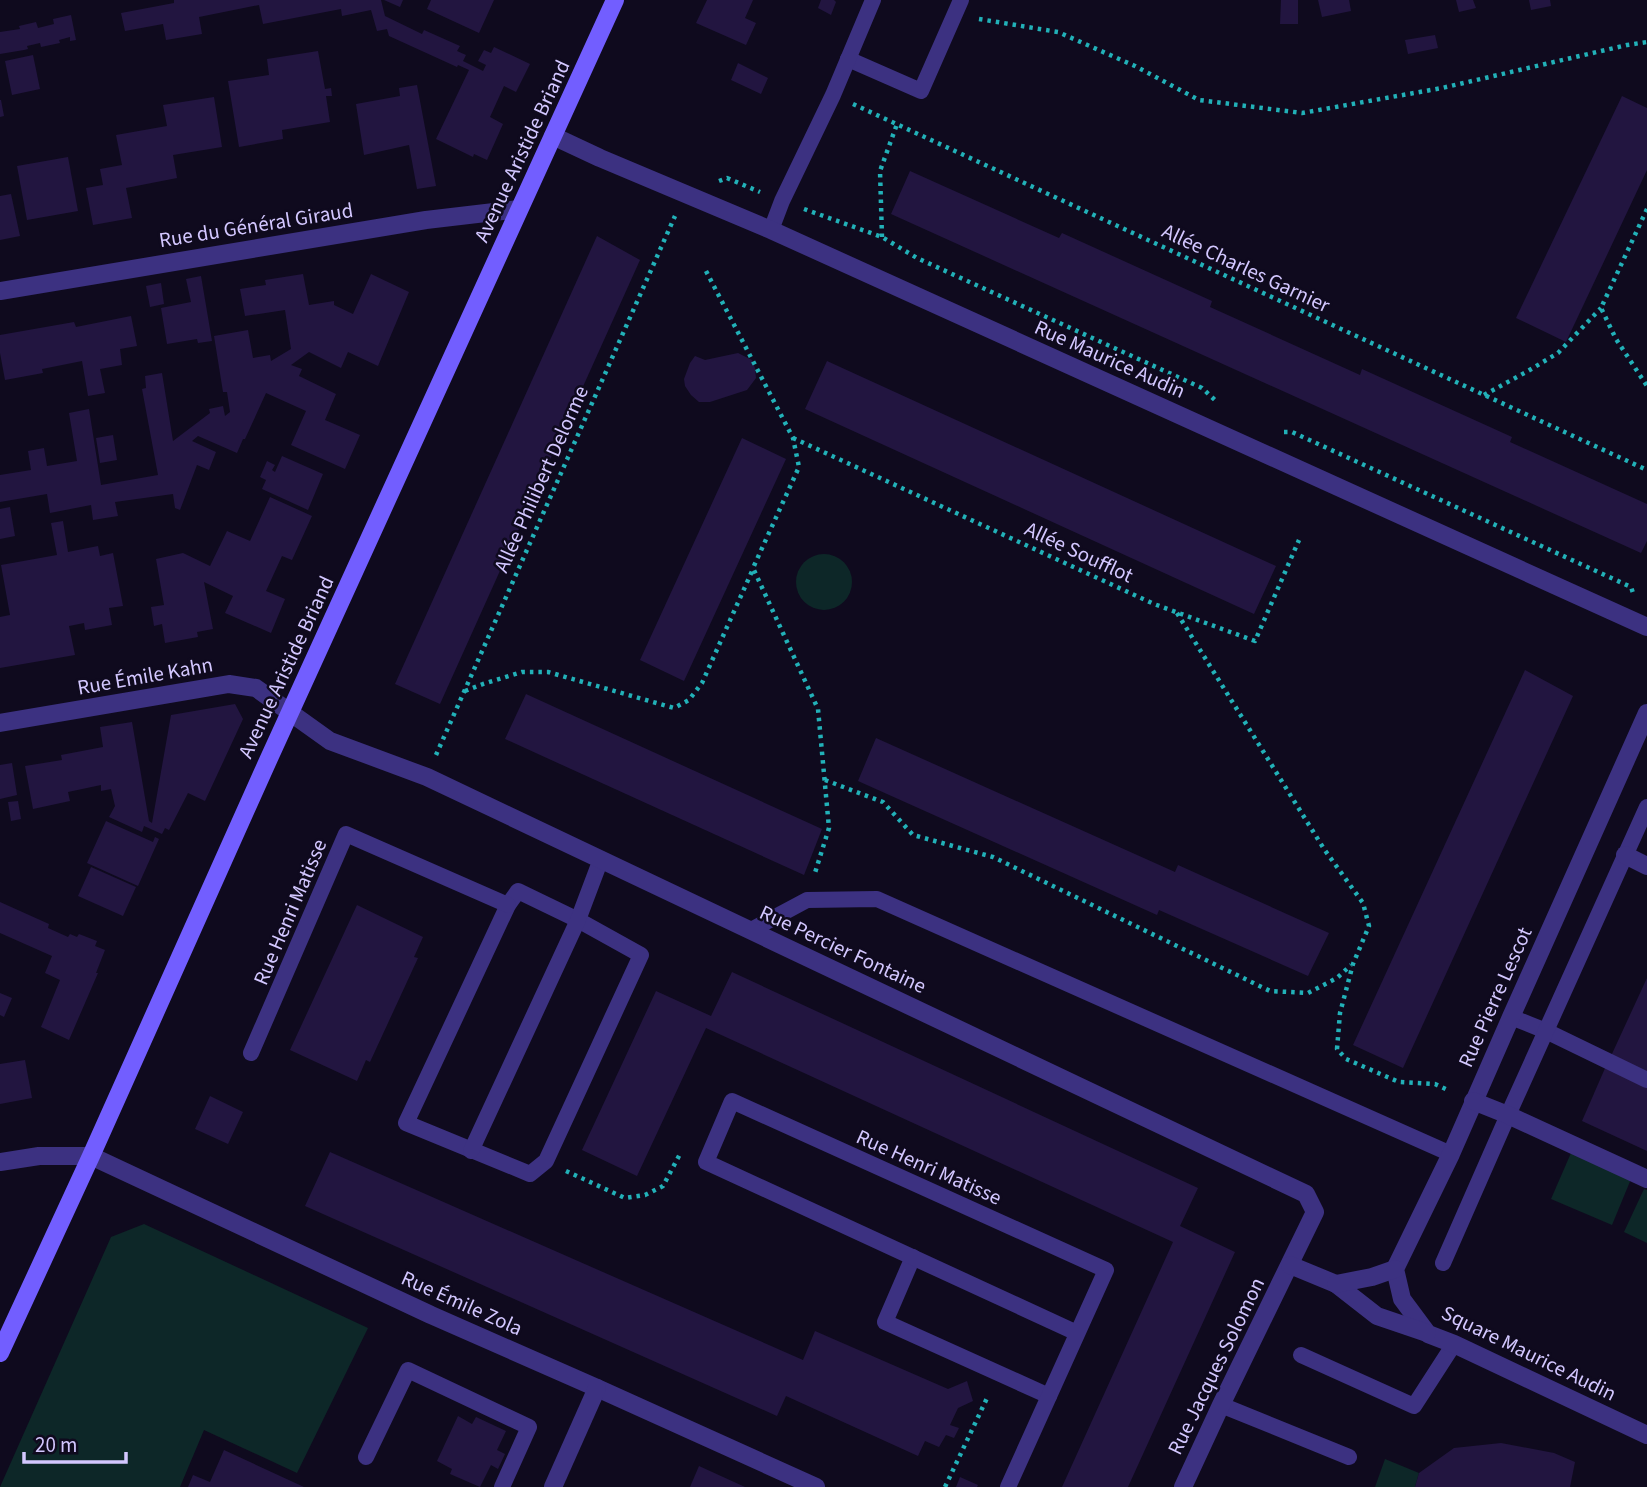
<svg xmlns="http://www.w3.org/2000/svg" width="1647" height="1487" font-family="'Source Sans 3',sans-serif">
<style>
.green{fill:#0d2728}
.building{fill:#221540}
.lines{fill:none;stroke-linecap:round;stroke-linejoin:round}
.path{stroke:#22b1b8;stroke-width:4.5;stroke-dasharray:3.5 5;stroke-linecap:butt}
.lane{stroke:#3c3181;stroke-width:16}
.street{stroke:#3c3181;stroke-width:18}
.secondary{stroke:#725eff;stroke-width:18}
.labels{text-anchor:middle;stroke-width:5;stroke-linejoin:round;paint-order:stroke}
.street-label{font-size:21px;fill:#d3c7ff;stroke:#0f0a1e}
</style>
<rect width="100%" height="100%" fill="#0f0a1e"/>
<g class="green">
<circle cx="824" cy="582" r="28"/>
<path d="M1571,1153L1631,1179L1612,1225L1551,1199Z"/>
<path d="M1644,1189L1647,1190V1243L1624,1232Z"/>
<path d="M144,1224L368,1328L297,1473L204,1430L180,1487H0L111,1237Z"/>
<path d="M1385,1459L1419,1473L1415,1487H1375Z"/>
</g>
<g class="building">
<path d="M174,0H381L385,16L422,34L424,30L460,46L457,51L466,55L463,61L483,71L486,65L478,61L484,50L491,53L494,47L530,64L516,92L504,86L490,117L503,124L487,160L474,154L473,157L436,139L469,70L458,65L457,67L389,36L387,29L377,31L371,10L342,16L341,9L263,24L259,5L199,17L202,34L166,40L163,24L125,31L121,13L174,3Z"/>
<path d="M384,0H403L400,7Z"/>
<path d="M431,0H494L479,33L427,9Z"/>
<path d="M707,0H753L745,18L756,23L746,45L696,23Z"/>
<path d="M821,0H834L836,2L831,15L818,8Z"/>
<path d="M1281,0H1298V24H1280Z"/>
<path d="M1318,0H1349L1351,11L1322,17Z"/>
<path d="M1456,0H1473L1476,8L1459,12Z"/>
<path d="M1529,0H1550L1551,6L1531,10Z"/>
<path d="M71,15L76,40L70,41V37L59,40L60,43L41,47L40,43L27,46L28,49L24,50L0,54V32L20,29L19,26L36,22L38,28L54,24L53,19Z"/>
<path d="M1435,35L1438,48L1408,54L1405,40Z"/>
<path d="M318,51L325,89L331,88L332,96H326L330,122L282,130L283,139L239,147L228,81L269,75L267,59Z"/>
<path d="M33,55L40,89L12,95L5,61Z"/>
<path d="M738,63L768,78L761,94L731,80Z"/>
<path d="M417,85L436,186L417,189L409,145L364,155L356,104L400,96L399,88Z"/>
<path d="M1622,96L1647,108V170L1566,342L1516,318Z"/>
<path d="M214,97L222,147L173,155L177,178L126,188L132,218L93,225L86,188L103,185L100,169L122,165L116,135L167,126L163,105Z"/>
<path d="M0,100H1L4,116L0,117Z"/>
<path d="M68,157L78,211L27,220L17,166Z"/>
<path d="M910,171L1059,238L1062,233L1212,301L1210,307L1360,375L1362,369L1512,437L1510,442L1647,504V541L1641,553L891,214Z"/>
<path d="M11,194L20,236L0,240V196Z"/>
<path d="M597,236L640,260L440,704L395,684Z"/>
<path d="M303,274L309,305L334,301V305L353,314L371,274L409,292L378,366L348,352L341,368L309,352L291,365L302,369L299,376L336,394L325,420L360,435L345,469L291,445L306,411L266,393L245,439H243L237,453L198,436L192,441L216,452L209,470L197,465L180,510L175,508L173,494L115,502L118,516L93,520L91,505L50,513L47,494L0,502V475L31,470L28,451L44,448L47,466L77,461L69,413L89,409L101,485L158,475L142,389L146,388L145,376L162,373L173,441L210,413L209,409L223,406L225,416L230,412L227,392H223L214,336L248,330L253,358L270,355L271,361L291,349L285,310L245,316L240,289L266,285L265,280Z"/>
<path d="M201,276L212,341L198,343L197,339L167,344L161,308L191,302L186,279Z"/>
<path d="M161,283L164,304L150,307L146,286Z"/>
<path d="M131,316L137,346L120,349L122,365L100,369L105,393L88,396L82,361L42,369L43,373L5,380L0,353V335L74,322L76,327Z"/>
<path d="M738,353L752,360L755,368L756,378L747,390L710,402H699L691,395L685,386L684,379L690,363L695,356L705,360Z"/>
<path d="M827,361L1276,566L1254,614L805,409Z"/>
<path d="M113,435L117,460L100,463L96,438Z"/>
<path d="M742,438L786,459L684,681L640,660Z"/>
<path d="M282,456L323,474L308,510L262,489L266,480L260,477L267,461L275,465L272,470L275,472Z"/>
<path d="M270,497L312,516L292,560L282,556L266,591L285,599L271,633L225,613L233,596L204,582L213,629L197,632L198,637L165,643L162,624L154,626L151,607L164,605L156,559L183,553L210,566L227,531L250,541Z"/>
<path d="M10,507L15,536L0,539V509Z"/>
<path d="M63,521L68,552L98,546L100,556L113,553L123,606L109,608L112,625L85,630L84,623L69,626L75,655L0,668V617L10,615L1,565L57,555L51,523Z"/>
<path d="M1525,670L1573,696L1403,1068L1353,1045Z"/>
<path d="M526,694L822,829L804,875L505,739Z"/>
<path d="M235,704L243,719L205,801L188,793L169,830L165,828L162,834L144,826L142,832L109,817L115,806L111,789L101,791V785L68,792L70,801L33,809L25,766L62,760L61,755L103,747L100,727L132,722L149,821L152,823L171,715Z"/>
<path d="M876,738L1175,872L1178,865L1329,933L1308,976L1159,910L1157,915L858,781Z"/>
<path d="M12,763L17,795L0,799V765Z"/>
<path d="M18,801L21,819L11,821L8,802Z"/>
<path d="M106,821L153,842L155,837L159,839L138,886L87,863Z"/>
<path d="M91,867L136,887L123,916L78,896Z"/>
<path d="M0,902L49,924L48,928L68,937L70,934L77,937L79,934L97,941L95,946L105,950L96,973H98L69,1040L41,1027L60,980L45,973L52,956L0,933Z"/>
<path d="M357,905L423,937L414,957L418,958L370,1062L366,1060L357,1081L290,1050Z"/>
<path d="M732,972L1198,1188L1180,1226L1235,1252L1128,1487H1062L1173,1242L706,1028L637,1176L582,1150L656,991L711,1016Z"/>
<path d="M1647,978V1072L1611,1056Z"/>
<path d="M0,993L12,998L4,1017L0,1015Z"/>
<path d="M25,1060L32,1098L0,1104V1064Z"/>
<path d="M1606,1066L1647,1085V1151L1582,1121Z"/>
<path d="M210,1096L243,1112L228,1144L195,1129Z"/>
<path d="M330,1152L803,1360L815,1331L948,1389L967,1381L973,1401L958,1408L950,1425L959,1428L954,1438L946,1435L939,1447L925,1441L918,1456L786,1396L777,1416L305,1206Z"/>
<path d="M458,1416L472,1424L476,1417L506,1431L497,1450L505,1454L498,1469L491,1465L480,1487L450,1474L452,1469L437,1461Z"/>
<path d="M1501,1443L1554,1453L1575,1462L1570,1487H1415L1419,1473L1454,1448Z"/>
<path d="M224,1450L304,1487H188L193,1475L210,1482Z"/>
<path d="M699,1466L745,1487H690Z"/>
<path d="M960,1477L978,1485L977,1487H956Z"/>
</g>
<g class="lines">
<g class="path">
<path d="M979,19L1058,32L1135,66L1199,100L1302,113L1442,88L1627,45L1647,42"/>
<path d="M853,104L1647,470"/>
<path d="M719,181L727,178L760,192"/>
<path d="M804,209L882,237L917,258L1202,388L1216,401"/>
<path d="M1647,209L1601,308L1616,339L1647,386"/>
<path d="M882,237L880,171L897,124"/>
<path d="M706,271L793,438L799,467L753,568L818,709L829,828L814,876"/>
<path d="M1484,395L1528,371L1558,353L1601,308"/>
<path d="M1284,432H1292L1631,587L1633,593"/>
<path d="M793,438L1154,604L1255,641L1299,540"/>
<path d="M1177,613L1324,849L1363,903L1369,926L1353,964L1340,1013L1337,1049L1346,1059L1399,1082L1435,1084L1450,1091"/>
<path d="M465,691L483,684L522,672H548L674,708L689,700L702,683L753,569"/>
<path d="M436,755L675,216"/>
<path d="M825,780L883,802L913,835L993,857L1270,991L1308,993L1337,978L1351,965"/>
<path d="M566,1171L625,1198L645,1195L663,1186L680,1154"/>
<path d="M945,1487L988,1396"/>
</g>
<g class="lane">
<path d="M848,59L921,91L961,0"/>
<path d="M771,230L782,201L833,95L873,0"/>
<path d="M518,891L578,920L641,955L546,1161L530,1174L406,1123L508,905Z"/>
<path d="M751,930L807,900L877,899L1451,1154"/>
<path d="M1511,1017L1546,1031L1647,1080"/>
<path d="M251,1053L346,834L508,905"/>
<path d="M471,1151L578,920L601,859"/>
<path d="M913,1257L885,1322L1049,1396"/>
<path d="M1443,1263L1508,1115L1647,807"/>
<path d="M1301,1355L1414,1406L1454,1344"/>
<path d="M1221,1405L1349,1457"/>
<path d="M366,1457L408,1370L529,1427L502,1487"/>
<path d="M1008,1487L1106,1270L732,1101L706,1162L1077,1333"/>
</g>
<g class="street">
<path d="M553,136L600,158L771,230L1647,627"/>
<path d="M0,291L426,220L519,209"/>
<path d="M1647,713L1511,1017L1451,1154L1395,1269L1402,1299L1428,1334L1454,1344L1647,1435"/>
<path d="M0,723L229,684L256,688L330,741L427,777L1306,1194L1315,1212L1221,1405L1183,1487"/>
<path d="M1625,855L1647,866"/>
<path d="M1473,1101L1508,1115L1647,1179"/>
<path d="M0,1162L39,1156H91L431,1315L597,1388L816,1487"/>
<path d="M1290,1265L1336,1284L1377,1316L1427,1333"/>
<path d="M1336,1284L1372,1277L1395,1269"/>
<path d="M553,1487L597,1388"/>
</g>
<path class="secondary" d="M0,1353L91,1156L266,765L615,0"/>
</g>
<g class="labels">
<g class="street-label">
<text transform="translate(522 151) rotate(-65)" y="7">Avenue Aristide Briand</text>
<text transform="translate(256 225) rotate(-9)" y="7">Rue du Général Giraud</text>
<text transform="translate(1246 268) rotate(25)" y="7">Allée Charles Garnier</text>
<text transform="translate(1110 359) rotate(24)" y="7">Rue Maurice Audin</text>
<text transform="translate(541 479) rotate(-66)" y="7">Allée Philibert Delorme</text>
<text transform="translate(1079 552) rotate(25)" y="7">Allée Soufflot</text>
<text transform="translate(286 667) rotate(-65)" y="7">Avenue Aristide Briand</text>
<text transform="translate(145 676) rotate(-10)" y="7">Rue Émile Kahn</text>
<text transform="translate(290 912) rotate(-67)" y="7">Rue Henri Matisse</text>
<text transform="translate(843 949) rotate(25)" y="7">Rue Percier Fontaine</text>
<text transform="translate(1495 997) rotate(-66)" y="7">Rue Pierre Lescot</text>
<text transform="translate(929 1167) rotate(24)" y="7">Rue Henri Matisse</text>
<text transform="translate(462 1303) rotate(24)" y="7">Rue Émile Zola</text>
<text transform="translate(1529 1353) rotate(26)" y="7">Square Maurice Audin</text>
<text transform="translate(1216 1366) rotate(-64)" y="7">Rue Jacques Solomon</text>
</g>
</g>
<path d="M24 1452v10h102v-10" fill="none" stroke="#d3c7ff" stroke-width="3.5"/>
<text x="35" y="1452" font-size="21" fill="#d3c7ff" stroke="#0f0a1e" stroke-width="5" paint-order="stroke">20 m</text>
</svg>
